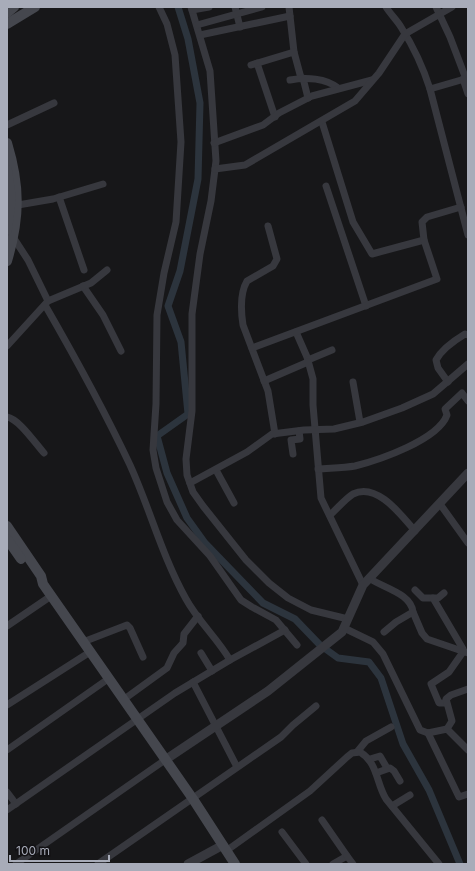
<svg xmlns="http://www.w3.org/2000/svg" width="475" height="871" font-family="Inter,sans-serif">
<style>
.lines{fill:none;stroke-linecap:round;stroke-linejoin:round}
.canal{stroke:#2c343d;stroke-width:7}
.minor{stroke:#37383e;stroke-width:7}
.tertiary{stroke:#37383e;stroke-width:9}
.secondary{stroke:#45474e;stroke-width:10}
</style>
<rect width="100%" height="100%" fill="#171719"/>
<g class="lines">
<path class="canal" d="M178,7L188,39L200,103L198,179L180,271L168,306L181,342L188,414L157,436L167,473L187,518L205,543L263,603L295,619L320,645L338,658L369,662L381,678L403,744L429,790L460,864"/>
<g class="minor">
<path d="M159,7L167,24L175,55L181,142L176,222L164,273L157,315L156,404L153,450L156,468L167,502L177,520L210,556L241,600L252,607L276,620L297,645"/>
<path d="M191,7L210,71L216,161L211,201L200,254L192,314V411L186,459L187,475L193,492L203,506L246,560L269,583L288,598L311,610L348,619"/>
<path d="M235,7L240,27"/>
<path d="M289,7L294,52"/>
<path d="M386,7C391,15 397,20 401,27C413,46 423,67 430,89L468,78"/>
<path d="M436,7L450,37L466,79"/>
<path d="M192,10L209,7"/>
<path d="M197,25L262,7"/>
<path d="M200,35L290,16"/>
<path d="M257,63L275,117"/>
<path d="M251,65L294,52L301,78"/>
<path d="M303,78L308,98"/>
<path d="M463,79L468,94"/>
<path d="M290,80C306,77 326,78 338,88"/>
<path d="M430,89L468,235"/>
<path d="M322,122L353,222L372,254L424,240"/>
<path d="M7,125L54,103"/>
<path d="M214,143L263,125L279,113L312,96L372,80"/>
<path d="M215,169L245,165L355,101L379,73L405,34L452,7"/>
<path d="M326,186L366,306"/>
<path d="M59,197L84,270"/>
<path d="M18,205L53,199L103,184"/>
<path d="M268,226L277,259L273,266L247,281C240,293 241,312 243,325L268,391L275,434"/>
<path d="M13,237L28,260L48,301"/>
<path d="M83,286L103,315L121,351"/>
<path d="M45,305C75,357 104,410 130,465C150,509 162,556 186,599C198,621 217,638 230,660"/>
<path d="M296,332L307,357L313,379V405L321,498L363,585"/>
<path d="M7,346L48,301L91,283L107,270"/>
<path d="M252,348L437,279L424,240L422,222L427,217L461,207"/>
<path d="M308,360L332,350"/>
<path d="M264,381L308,362"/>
<path d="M353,382L360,422"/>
<path d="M448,382L438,368L436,360C442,349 455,340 465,334L468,335"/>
<path d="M7,417C19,419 35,443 44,453"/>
<path d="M293,454L291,440L300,439L299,431"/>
<path d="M318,469C330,468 343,468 355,466C379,460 438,440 447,415L445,409L462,393L468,401"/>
<path d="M216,470L234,503"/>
<path d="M190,483L247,452L272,434L304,430L334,429L363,422L402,408L433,394L468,364"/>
<path d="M440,504L468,543"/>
<path d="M330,515C337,509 345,499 353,494C377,482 401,515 415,531"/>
<path d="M369,578C383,588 411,593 413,612L396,622L384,632"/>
<path d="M415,590L423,598H433L463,649V652L449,672L431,684L439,703H446"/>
<path d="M433,598H438L444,593"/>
<path d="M413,612L422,633L427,639L468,653"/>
<path d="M7,626L51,596"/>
<path d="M344,628L373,642L383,654L420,730L428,733L447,729L468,750"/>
<path d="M83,642L127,625L130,628L143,657"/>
<path d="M201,653L212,671"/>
<path d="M193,682L237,767"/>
<path d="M123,700L167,668L174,653L183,643L184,634L198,616"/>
<path d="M7,705L90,652"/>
<path d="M447,729L452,721L446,699L451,695L468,689"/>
<path d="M428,733L459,797L468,794"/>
<path d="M7,750L108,679"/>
<path d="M357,752L366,741L391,727"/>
<path d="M370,759L380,756L387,768"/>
<path d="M376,773L390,768L394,771L400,781"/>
<path d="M7,792L16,804"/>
<path d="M392,806L410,795"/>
<path d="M7,810L175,693L230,660L285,630"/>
<path d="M322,820L347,856L333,864"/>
<path d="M282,832L306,864"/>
<path d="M226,851L310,791L347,757L352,753L360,752C378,763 376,783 386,799L439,864"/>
<path d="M347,856L353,864"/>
<path d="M16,864L165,760"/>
<path d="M98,864L281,737L293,725L316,706"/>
</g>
<g class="tertiary">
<path d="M165,760L268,691L342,632L363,585L468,473"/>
<path d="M188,864L223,845"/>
</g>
<g class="secondary">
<path d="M7,13L14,7"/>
<path d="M7,24L35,7"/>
<path d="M7,143C20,186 20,217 7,261"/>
<path d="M7,170L11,198L7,230"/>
<path d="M7,526L41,576L43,584L193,799L235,864"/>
<path d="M7,539L21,559"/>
</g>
</g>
<rect width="475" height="871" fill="none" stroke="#a8acb9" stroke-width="16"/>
<path d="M10 855v6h99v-6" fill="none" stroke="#a8acb9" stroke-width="2"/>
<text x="16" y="855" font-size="12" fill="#a8acb9" stroke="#121114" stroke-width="3" paint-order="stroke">100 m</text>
</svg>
